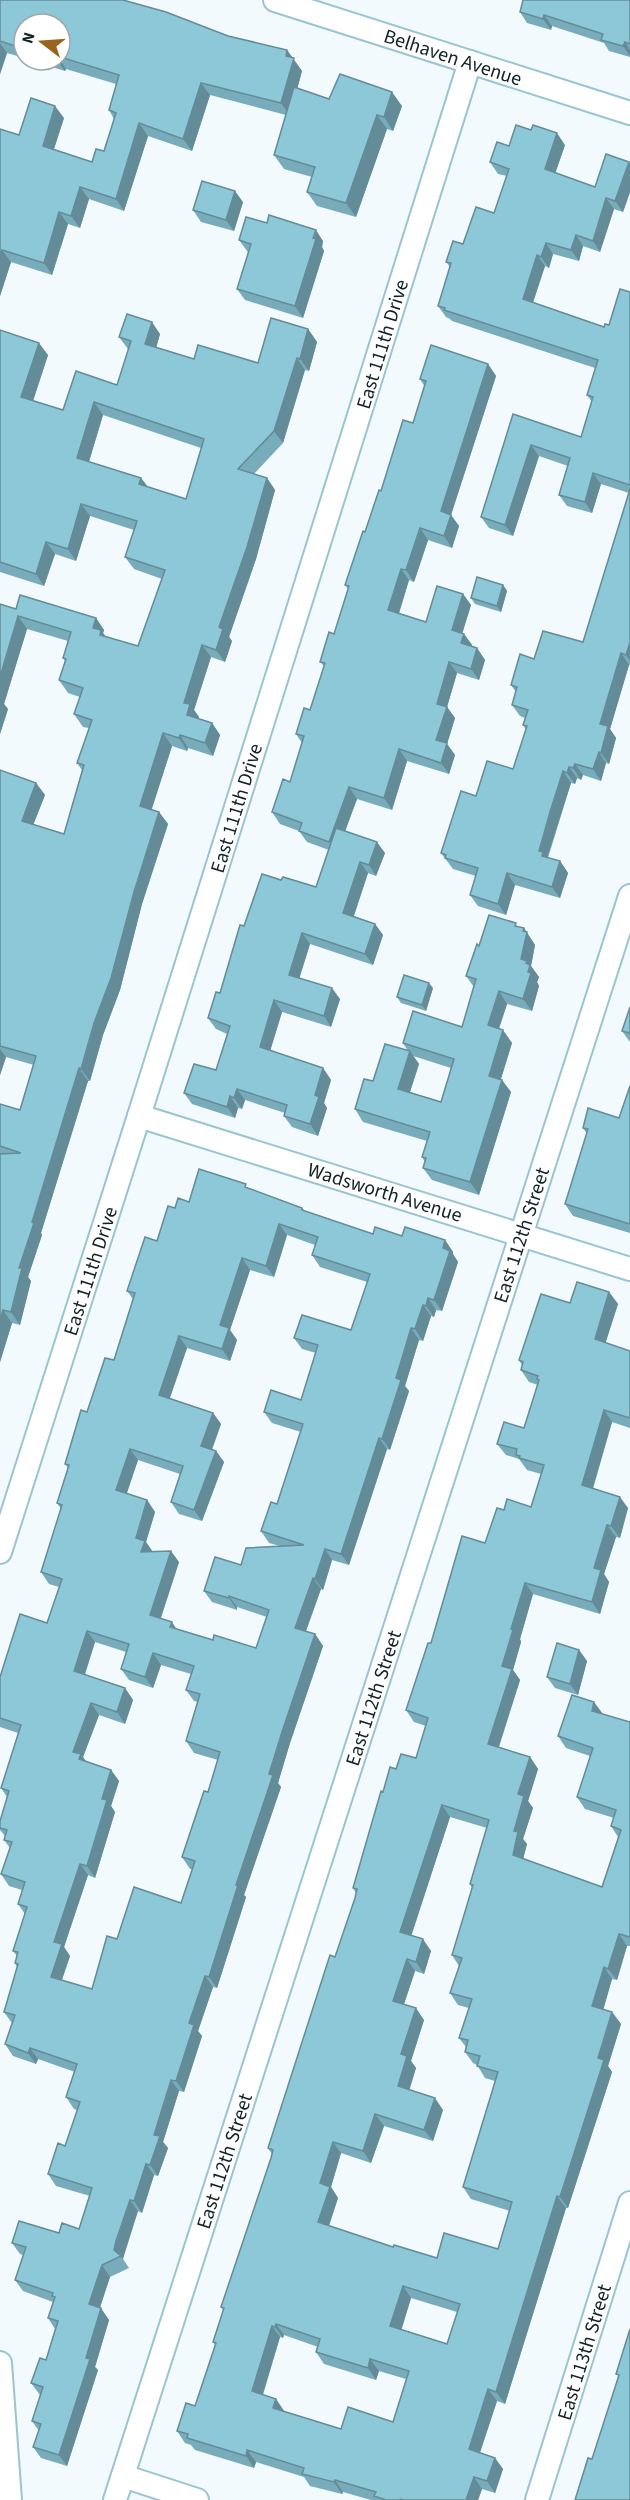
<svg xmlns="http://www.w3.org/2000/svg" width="630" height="2500" font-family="'Source Sans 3',sans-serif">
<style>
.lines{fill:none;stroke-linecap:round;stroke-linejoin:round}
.street-casing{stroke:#99c5d2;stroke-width:26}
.street{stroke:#fff;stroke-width:22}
.wall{fill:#79acbb;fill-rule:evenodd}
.shaded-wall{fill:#638c98}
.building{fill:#8dc8d9;stroke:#638c98;stroke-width:1.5;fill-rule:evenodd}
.labels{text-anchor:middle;stroke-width:6;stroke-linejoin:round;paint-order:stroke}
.street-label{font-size:20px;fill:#122328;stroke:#fff}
</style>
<rect width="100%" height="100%" fill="#f2fafd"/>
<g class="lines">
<g class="street-casing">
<g id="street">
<path d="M275,0L630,113"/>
<path d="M139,1116L630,1269"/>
<path d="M0,1552L139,1116L470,62"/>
<path d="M0,2363L10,2500"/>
<path d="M123,2476L197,2500"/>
<path d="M115,2500L630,896"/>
<path d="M537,2500L630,2203"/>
</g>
</g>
<use href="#street" class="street"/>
</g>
<g class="wall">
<path d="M0,0L128,2L228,36L287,50L302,71L297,89L329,99L402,106L393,131L387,129L356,217L317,206L307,192L312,177L284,169L274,155L286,115L210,95L192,151L148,136L124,211L89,199L80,228L68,224L52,275L11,262L0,296V129L19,135L64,118L54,149L92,162L104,151L114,119L109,110L116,84L66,69L65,71L29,60H60V24H24V58L7,53L0,74Z"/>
<path d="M630,0V57L609,51L604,43L552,26L551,30L527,23L520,12Z"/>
<path d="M565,145L555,173L595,187L629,162L630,164V192L623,212L614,209L600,252L583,246L579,261L553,254L549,268L545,266L533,303L604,327L609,325L630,292V665H629L610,729L616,738L609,764L606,763L601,781L583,775L581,780L577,778L575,784L571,783L548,858L560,861L568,873L560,898L515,885L506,915L478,906L470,895L476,876L453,869L441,853L476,796L513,769L526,730L523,725L525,718L520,716L512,705L516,692L511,685L534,659L583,642L629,493L601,484L592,513L567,506L559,495L568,466L539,456L513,536L489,528L481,517L513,414L581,437L592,402L587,395L595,368L452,321L450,319L446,317L438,306L450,267L446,262L494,213L507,176L498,174L490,162L509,146Z"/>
<path d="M243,202L234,231L201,222L193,210Z"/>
<path d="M239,240L323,241L322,247L324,251L303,318L245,300L237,289L248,252L247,251Z"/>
<path d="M308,329L317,342L309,371L305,370L283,443L254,474L267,478L275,490L256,559L229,637L232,641L225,662L211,657L194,710L199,717L198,719L212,723L220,735L213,756L188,748L187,751L172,746L151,810L159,812L168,824L142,904L120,990L103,1035L90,1081H88L41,1233L42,1235L28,1277L31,1281L20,1325L12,1323L0,1362V1104L20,1110L34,1065L6,1057L0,1075V770L36,783L45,795L33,825L64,834L82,770L77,763L89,728L83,727L74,714L80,697L68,693L59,680L65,661L63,658L68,641L27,629L4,704L8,709L0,734V604L16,609L96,618L104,630L103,633L106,637L138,646L162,579L134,569L125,557L134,530L90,516L76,561L55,554L44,586L0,572V330L48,355L33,401L63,410L117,385L128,349L119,337L160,334L156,347L194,359L258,363ZM103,415L201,448L186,499L148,487L141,478L89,462Z"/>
<path d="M488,364L496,376L451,515L459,526L452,548L428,540L414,582L409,580L399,614L426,622L463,594L471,605L462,633L464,634L472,645V646L477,648L485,660L479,680L457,673L447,707L455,718L447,744L455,755L449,774L407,761L392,810L357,799L345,831L385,853L376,876L368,873L354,916L375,924L383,935L373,965L310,944L299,978L340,999L331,1027L282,1012L270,1051L323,1068L331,1080L324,1103L327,1108L318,1136L292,1127L284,1116L285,1113L245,1100L242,1109L238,1108L235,1118L192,1104L184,1093L216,1070L227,1034L216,1029L208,1018L220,993L244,926L281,880L316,887L329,850L307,842L299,831L280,824L272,812L290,782L302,743L296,734L310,710L324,666L320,662L334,634L348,589L345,585L381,491L413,423L425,387L420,379Z"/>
<path d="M503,585L507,591L501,612L475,604L471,598Z"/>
<path d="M519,927L524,928L535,945L531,966L539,977L537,982L539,986L532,1011L507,1004L499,1029L512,1043L501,1079L511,1092L479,1195L432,1180L423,1168L425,1162L422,1157L427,1141L363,1122L355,1109L373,1081L408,1051L403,1043L462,1027L474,987L466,976L479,946ZM413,1056L451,1068L441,1102L410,1092L419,1064Z"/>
<path d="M433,988L426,1011L401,1003L397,997Z"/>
<path d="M630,1007V1042L622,1031Z"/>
<path d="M630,1086V1233L573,1216L565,1204L587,1134L583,1128L619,1118Z"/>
<path d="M249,1188L302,1208L305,1211L373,1234L445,1240L453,1252V1254L458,1262L442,1311L436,1310L434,1317L431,1316L423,1341L419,1340L405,1386L409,1391L390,1450L387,1449L349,1565L332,1560L323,1590L321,1589L306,1631L315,1634L323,1646L290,1743L278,1783L281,1787L244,1895L246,1897L217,1988L213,1987L198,2031L202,2036L184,2092L179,2091L163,2142L168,2148L158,2176L154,2175L142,2213L138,2211L124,2252L123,2259L129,2268L110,2277L106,2289L100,2308L109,2320L95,2367L98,2370L67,2466L41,2458L33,2447L39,2431L32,2421L40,2395L31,2383L46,2360L55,2329L48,2318L53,2302L23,2291L15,2280L23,2255L20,2254L12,2243L79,2229L90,2196L56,2186L48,2174L65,2146L77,2110L74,2109L66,2097L75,2072L38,2059L36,2064L13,2056L5,2044L12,2023L4,2012L17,1967L15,1963L17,1956L13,1951L25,1914L18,1904L22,1890L9,1886L1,1874L10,1848L4,1840L5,1836L0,1830V1821L7,1797L1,1788L18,1733L0,1727V1677L47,1623L59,1587L49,1584L41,1572L61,1509L57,1503L68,1468L65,1464L87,1412L114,1360L133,1299L127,1291L175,1208L189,1202ZM287,1235L315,1245L312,1255L320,1267L367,1282L351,1330L294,1338L302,1349L316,1353L301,1400L264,1412L272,1423L301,1432L277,1504L261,1531L269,1543L280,1546L241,1565L204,1591L212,1602L237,1610V1607L267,1617L256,1648L213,1640L176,1629L161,1618L179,1562L152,1552L146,1542L155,1512L147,1500L126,1494L138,1460L180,1474L171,1502L179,1514L202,1521L224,1462L216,1451L212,1450L221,1424L213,1413L170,1398L187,1348L230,1361L237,1340L230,1330L250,1270L274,1277ZM95,1642L126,1652L121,1669L129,1680L153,1688L161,1665L191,1674L186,1690L194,1701L198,1702L186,1741L194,1753L218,1760L208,1792L182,1857L190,1869H192L181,1903L117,1939L92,1989L62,1980L70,1956L64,1947L88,1875L95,1878L115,1812L111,1806L119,1781L111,1770L86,1762L83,1757L99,1715L125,1724L133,1700L125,1688L85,1675Z"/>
<path d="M609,1292L618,1304L605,1343L630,1351V1428L612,1422L593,1489L628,1508L620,1538L616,1537L604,1574L609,1582L600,1614L533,1594L520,1639L521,1642L513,1670L520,1680L499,1747L530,1757L538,1769L528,1801L533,1808L523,1839L527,1844L523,1859L602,1887L618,1837L611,1826L614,1818L585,1809L577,1797L590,1756L566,1748L558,1736L603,1714L630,1722V1946H627L617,1980L612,1979L603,2009L612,2012L621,2024L608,2066L612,2072L568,2208H566L505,2404L497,2401L480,2453L495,2458L503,2469L495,2493L482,2489L478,2500H371L343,2492L342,2494L310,2486L304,2477L256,2462L254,2468L195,2450L191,2445L185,2443L177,2431L195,2406L215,2345L213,2342L223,2310L221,2307L271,2158L272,2154L268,2148L335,1957L355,1898L356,1893L353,1888L383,1792L396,1769L416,1758L426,1726L414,1722L406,1710L431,1643L504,1510L531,1507L541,1474L527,1470L519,1459L506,1455L497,1444L524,1428L538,1385L529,1382L521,1370L522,1365L519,1360L570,1303ZM450,1817L487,1828L470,1884L472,1888L452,1955L459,1966L450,1993L458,2005L469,2008L459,2038L466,2047L465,2052L473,2063L477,2065L485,2078L495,2081L463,2187L471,2199L510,2211L498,2249L437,2258L393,2247L329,2226L338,2198L331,2187L341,2153L371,2163L384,2126L433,2141L443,2110L409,2089L416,2068L411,2061L424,2020L404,2004L415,1971L424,1974L431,1951L411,1935ZM411,2298L457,2312L447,2344L401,2330ZM284,2335L318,2347L316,2352L324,2364L376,2380L379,2371L406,2379L393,2422L341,2429L284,2412V2411L276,2399L263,2395L280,2337L283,2338Z"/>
<path d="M579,1650L587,1661L578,1695L555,1688L547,1677Z"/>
</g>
<g class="shaded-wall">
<path d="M544,15L552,26L551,30L543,19Z"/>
<path d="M625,42L630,50V56L623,46Z"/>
<path d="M0,43L7,53L0,74Z"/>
<path d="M287,50L302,71L290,116L281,103L286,56Z"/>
<path d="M57,60H60L66,69L65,71Z"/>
<path d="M201,83L210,95L192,151L183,139Z"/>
<path d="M392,92L402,106L393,131L384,117Z"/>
<path d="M55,106L64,118L51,158L43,146Z"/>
<path d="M377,115L387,129L356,217L346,203Z"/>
<path d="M139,123L148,136L124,211L116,199Z"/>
<path d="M557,133L565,145L553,180L545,169Z"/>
<path d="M629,162L630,164V192L623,212L615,201Z"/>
<path d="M80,187L89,199L80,228L71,216Z"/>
<path d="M235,191L243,202L234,231L226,220Z"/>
<path d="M606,198L614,209L600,252L593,241Z"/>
<path d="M59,212L68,224L52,275L44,263Z"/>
<path d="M316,230L323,241L322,247L324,251L303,318L295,306Z"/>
<path d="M576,235L583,246L579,261L571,250Z"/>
<path d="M546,243L553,254L549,268L541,257Z"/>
<path d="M2,250L11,262L0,296V256Z"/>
<path d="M537,255L545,266L530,311L523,299Z"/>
<path d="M152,322L160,334L154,356L145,344Z"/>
<path d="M308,329L317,342L309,371L300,359Z"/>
<path d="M39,343L48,355L30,410L21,397Z"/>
<path d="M297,358L305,370L283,443L274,431Z"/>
<path d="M488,364L496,376L451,515L459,526L452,548L444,536L441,511Z"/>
<path d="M94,402L103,415L86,471L77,458Z"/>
<path d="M531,445L539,456L513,536L505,525Z"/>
<path d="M593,473L601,484L592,513L585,502Z"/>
<path d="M141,478L150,490L139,484Z"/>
<path d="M267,478L275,490L256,559L229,637L232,641L225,662L216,650L219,627Z"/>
<path d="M81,504L90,516L76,561L68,549Z"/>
<path d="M420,528L428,540L414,582L406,570Z"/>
<path d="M46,542L55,554L44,586L36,574Z"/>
<path d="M401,569L409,580L396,622L388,610Z"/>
<path d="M503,585L507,591L501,612L497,606Z"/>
<path d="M463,594L471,605L460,641L452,630Z"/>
<path d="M18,616L27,629L4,704L8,709L0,734V677Z"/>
<path d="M96,618L104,630L103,633L110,643L109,647L93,628Z"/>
<path d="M464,634L472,645L469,655L461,643Z"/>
<path d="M630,642V661L626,655Z"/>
<path d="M202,645L211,657L194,710L199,717L196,727L187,715L184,703Z"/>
<path d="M477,648L485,660L479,680L471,669Z"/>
<path d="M621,653L629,665L610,729L616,738L609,764L601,753L600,724Z"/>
<path d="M449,662L457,673L447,707L455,718L447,744L455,755L449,774L441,763L436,740L437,704Z"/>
<path d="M212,723L220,735L213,756L205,743Z"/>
<path d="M163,733L172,746L149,818L140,806Z"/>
<path d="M180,735L188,748L187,751L179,738Z"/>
<path d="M399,749L407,761L392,810L384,798Z"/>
<path d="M599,752L606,763L601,781L593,769Z"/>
<path d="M575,764L583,775L581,780L573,768Z"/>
<path d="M569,767L577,778L575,784L567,773Z"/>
<path d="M563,771L571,783L547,858L550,867L539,851Z"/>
<path d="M36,783L45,795L30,833L22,821Z"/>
<path d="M349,787L357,799L337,853L329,842Z"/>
<path d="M159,812L168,824L142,904L120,990L103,1035L90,1081L81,1069L134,892Z"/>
<path d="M377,842L385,853L376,876L369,865Z"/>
<path d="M560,861L568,873L560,898L552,887Z"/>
<path d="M360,862L368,873L351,924L343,913Z"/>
<path d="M507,873L515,885L506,915L498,904Z"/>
<path d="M375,924L383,935L373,965L365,954Z"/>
<path d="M524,928L535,945L531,966L539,977L537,982L539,986L532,1011L523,999L521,959Z"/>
<path d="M302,933L310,944L297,986L289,975Z"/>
<path d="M429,983L433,988L426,1011L422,1005Z"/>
<path d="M332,988L340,999L331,1027L324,1016Z"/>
<path d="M499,991L507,1004L496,1037L488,1025Z"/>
<path d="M274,1000L282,1012L268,1058L260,1047Z"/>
<path d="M503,1030L512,1043L498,1088L489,1076Z"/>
<path d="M0,1049L6,1057L0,1075Z"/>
<path d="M410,1051L419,1064L407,1101L398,1089Z"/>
<path d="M79,1068L88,1081L41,1233L42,1235L28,1277L31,1281L20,1325L11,1312L19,1268L32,1222Z"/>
<path d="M323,1068L331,1080L324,1103L327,1108L318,1136L310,1124L315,1095Z"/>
<path d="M502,1080L511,1092L479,1195L470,1182Z"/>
<path d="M237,1089L245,1100L242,1109L234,1098Z"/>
<path d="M230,1096L238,1108L235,1118L227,1107Z"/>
<path d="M279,1224L287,1235L274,1277L266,1266Z"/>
<path d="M445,1240L453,1252V1254L458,1262L442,1311L434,1300L443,1248Z"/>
<path d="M242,1258L250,1270L230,1330L237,1340L230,1361L222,1349L220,1325Z"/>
<path d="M609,1292L618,1304L603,1351L595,1339Z"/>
<path d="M428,1298L436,1310L434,1317L426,1306Z"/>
<path d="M423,1305L431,1316L423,1341L415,1329Z"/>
<path d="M3,1310L12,1323L0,1362V1320Z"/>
<path d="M411,1328L419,1340L405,1386L409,1391L390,1450L382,1439L396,1378Z"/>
<path d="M179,1336L187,1348L167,1406L159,1395Z"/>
<path d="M604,1410L612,1422L590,1497L582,1485Z"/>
<path d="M213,1413L221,1424L209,1457L201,1446Z"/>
<path d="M379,1438L387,1449L349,1565L341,1554Z"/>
<path d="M130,1449L138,1460L124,1502L116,1490Z"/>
<path d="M216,1451L224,1462L202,1521L194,1510Z"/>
<path d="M620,1497L628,1508L620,1538L611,1526Z"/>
<path d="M147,1500L155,1512L146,1542L153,1552H141L136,1538Z"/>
<path d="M607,1525L616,1537L604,1574L609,1582L600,1614L592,1602L594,1568Z"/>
<path d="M325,1549L332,1560L323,1590L315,1579Z"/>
<path d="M171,1551L179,1562L158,1626L150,1615Z"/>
<path d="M313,1578L321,1589L303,1639L295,1628Z"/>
<path d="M525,1583L533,1594L520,1639L521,1642L513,1670L520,1680L496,1755L488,1744L502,1666L511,1629Z"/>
<path d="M229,1596L237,1607V1610L229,1598Z"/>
<path d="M172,1622L179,1633L170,1627Z"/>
<path d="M87,1631L95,1642L82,1682L74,1671Z"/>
<path d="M315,1634L323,1646L290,1743L278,1783L281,1787L244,1895L246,1897L217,1988L209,1977L282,1732Z"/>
<path d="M579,1650L587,1661L578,1695L570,1684Z"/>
<path d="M153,1653L161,1665L153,1688L145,1677Z"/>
<path d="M125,1688L133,1700L125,1724L117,1712Z"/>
<path d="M594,1702L603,1714L592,1711Z"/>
<path d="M91,1703L99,1715L83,1757L89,1766L87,1771L73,1752Z"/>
<path d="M530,1757L538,1769L528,1801L533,1808L523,1839L527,1844L521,1867L513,1855L514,1831L518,1794Z"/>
<path d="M111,1770L119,1781L111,1806L115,1812L95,1878L87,1866L102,1799Z"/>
<path d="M442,1805L450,1817L409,1943L400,1932Z"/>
<path d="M80,1864L88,1875L64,1947L70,1956L59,1988L51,1977L54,1942Z"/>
<path d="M619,1934L627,1946L617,1980L608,1969Z"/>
<path d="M423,1939L431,1951L424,1974L416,1962Z"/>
<path d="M407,1959L415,1971L401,2013L393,2001Z"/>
<path d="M604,1967L612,1979L601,2018L592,2006Z"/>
<path d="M205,1976L213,1987L198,2031L202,2036L184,2092L176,2081L189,2023Z"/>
<path d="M416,2008L424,2020L411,2061L416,2068L407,2098L398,2086L401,2054Z"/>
<path d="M612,2012L621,2024L608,2066L612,2072L568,2208L560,2197L598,2058Z"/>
<path d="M30,2048L38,2059L36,2064L28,2053Z"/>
<path d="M171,2080L179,2091L163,2142L168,2148L158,2176L150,2165L154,2135Z"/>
<path d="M435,2098L443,2110L433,2141L424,2130Z"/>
<path d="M375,2114L384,2126L371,2163L363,2151Z"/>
<path d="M333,2142L341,2153L331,2187L338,2198L326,2234L318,2222L320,2183Z"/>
<path d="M146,2164L154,2175L142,2213L134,2201Z"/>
<path d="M557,2196L566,2208L505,2404L496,2392Z"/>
<path d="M130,2200L138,2211L123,2259L114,2250Z"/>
<path d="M102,2265L110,2277L97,2316L89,2304Z"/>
<path d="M403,2286L411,2298L399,2338L390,2326Z"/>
<path d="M101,2308L109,2320L95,2367L98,2370L67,2466L59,2455L86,2358Z"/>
<path d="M276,2324L284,2335L283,2338L275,2327Z"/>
<path d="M272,2326L280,2337L260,2403L252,2391Z"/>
<path d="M370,2359L379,2371L376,2380L368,2368Z"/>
<path d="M488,2389L497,2401L477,2461L469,2449Z"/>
<path d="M276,2399L284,2411L281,2420L273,2408Z"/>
<path d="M247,2450L256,2462L254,2468L246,2456Z"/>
<path d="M495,2458L503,2469L495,2493L487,2481Z"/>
<path d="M474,2477L482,2489L478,2500H466Z"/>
<path d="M335,2480L343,2492L342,2494L334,2482Z"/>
</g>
<g class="building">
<path d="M0,0H123L166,12L228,36L287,50L286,56L294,58L281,103L201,83L183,139L139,123L116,199L80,187L71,216L59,212L44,263L2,250L0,256V129L19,135L31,98L55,106L43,146L92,162L96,149L104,151L116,113L109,110L119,75L60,57V24H24V49L0,41Z"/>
<path d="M523,0H630V44L625,42L623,46L601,40L603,34L544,15L543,19L520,12Z"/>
<path d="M340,74L392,92L384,117L377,115L346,203L307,192L315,167L274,155L294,87L329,99Z"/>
<path d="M516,125L531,130L533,125L557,133L545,169L595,187L606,154L629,162L615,201L606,198L593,241L576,235L571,250L546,243L541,257L537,255L523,299L604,327L605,324L609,325L620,289L630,292V485L593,473L585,502L559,495L570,458L531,445L505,525L481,517L513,414L581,437L593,397L587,395L598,360L444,310L445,308L438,306L451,263L446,262L453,241L463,244L476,207L494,213L509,169L490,162L497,142L509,146Z"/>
<path d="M202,181L235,191L226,220L193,210Z"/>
<path d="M269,215L316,230L313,238L316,239L295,306L237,289L251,244L239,240L246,217L267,223Z"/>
<path d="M127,314L152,322L145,344L194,359L198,345L258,363L271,318L308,329L300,359L297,358L274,431L238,469L267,478L247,547L219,627L223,629L216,650L202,645L184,703L190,704L187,715L212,723L205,743L180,735L179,738L163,733L140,806L159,812L134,892L111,978L94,1023L81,1069L79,1068L32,1222L34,1223L19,1268H22L11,1312L3,1310L0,1320V1154L21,1153L0,1146V1104L20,1110L36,1056L0,1046V770L36,783L22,821L64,834L84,765L77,763L92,720L74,714L83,688L59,680L66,659L63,658L71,632L18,616L0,677V604L16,609L20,595L96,618L93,628L101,630L100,635L138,646L165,570L125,557L137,521L81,504L68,549L46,542L36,574L0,562V330L39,343L21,397L63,410L76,371L117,385L131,341L119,337ZM94,402L204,439L186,499L139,484L141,478L77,458Z"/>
<path d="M431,345L488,364L441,511L451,515L444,536L420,528L406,570L401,569L388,610L426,622L437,586L463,594L452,630L464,634L461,643L477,648L471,669L449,662L437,704L447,707L436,740L447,743L441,763L399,749L384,798L349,787L329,842L299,831L302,823L272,812L283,779L290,782L304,736L296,734L304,708L310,710L325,663L320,662L329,632L334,634L349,586L345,585L363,531L365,532L379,490L381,491L403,420L413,423L426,381L420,379Z"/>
<path d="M630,489V642L626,655L621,653L600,724L608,726L601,753L599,752L593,769L575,764L573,768L569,767L567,773L563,771L550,812L539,851L543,852L542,856L560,861L552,887L507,873L498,904L470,895L478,868L445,858L446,855L441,853L461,791L476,796L487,761L513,769L527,726L523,725L528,710L512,705L517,687L511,685L520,654L534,659L543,631L583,642Z"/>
<path d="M477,577L503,585L497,606L471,598Z"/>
<path d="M336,828L377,842L369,865L360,862L343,913L375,924L365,954L302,933L289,975L332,988L324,1016L274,1000L260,1047L323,1068L315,1095L319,1097L310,1124L284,1116L287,1105L237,1089L234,1098L230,1096L227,1107L184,1093L194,1064L216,1070L230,1026L208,1018L216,992L220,993L240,925L244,926L262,874L281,880L283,877L316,887Z"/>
<path d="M489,915L516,923L515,926L524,928L523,931L527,932L521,959L527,961L526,963L530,965L528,972L531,973L523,999L499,991L488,1025L503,1030L489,1076L502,1080L470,1182L423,1168L426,1158L422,1157L430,1132L355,1109L364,1079L373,1081L385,1044L410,1051L398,1089L441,1102L454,1059L403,1043L413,1011L462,1027L476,979L466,976L477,944L479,946Z"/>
<path d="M404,975L429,983L422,1005L397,997Z"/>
<path d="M630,1007V1033L622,1031Z"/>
<path d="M630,1086V1224L565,1204L588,1129L583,1128L588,1108L619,1118Z"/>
<path d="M199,1169L246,1184L245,1187L302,1208V1210L373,1234L375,1227L402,1236L405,1227L445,1240L443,1248L450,1251L434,1300L428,1298L426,1306L423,1305L415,1329L411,1328L396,1378L401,1380L382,1439L379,1438L341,1554L325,1549L315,1579L313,1578L295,1628L315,1634L282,1732L269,1774L273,1775L236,1885H238L209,1977L205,1976L189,2023L194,2025L176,2081L171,2080L154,2135L160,2136L150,2165L146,2164L134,2201L130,2200L116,2241L114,2250L121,2256L102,2265L89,2304L101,2308L86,2358L90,2359L59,2455L33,2447L41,2424L32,2421L43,2387L31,2383L40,2358L46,2360L58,2321L48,2318L55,2297L52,2296L53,2293L15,2280L26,2247L12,2243L19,2221L59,2233L62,2223L79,2229L92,2188L48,2174L58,2143L65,2146L80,2102L66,2097L77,2064L30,2048L28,2053L5,2044L15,2015L4,2012L18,1964L15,1963L18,1952L13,1951L27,1907L18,1904L25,1882L1,1874L12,1842L4,1840L7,1830L0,1828V1821L9,1791L1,1788L21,1725L0,1718V1677L20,1614L47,1623L62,1579L41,1572L62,1505L57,1503L69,1465L65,1464L81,1410L87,1412L105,1358L114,1360L135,1293L127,1291L145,1237L157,1241L168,1206L175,1208L178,1198L189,1202ZM279,1224L318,1237L312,1255L370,1274L351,1330L302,1315L294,1338L318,1345L301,1400L271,1390L264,1412L303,1424L277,1504L271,1502L261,1531L304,1545L246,1548L241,1565L215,1557L204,1591L229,1598V1596L269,1610L256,1648L214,1635L213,1640L170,1627L172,1622L150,1615L171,1551L141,1552L145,1541L136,1538L147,1500L116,1490L130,1449L183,1466L171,1502L194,1510L216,1451L201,1446L213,1413L159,1395L179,1336L222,1349L229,1328L220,1325L242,1258L266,1266ZM87,1631L129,1644L121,1669L145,1677L153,1653L194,1666L186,1690L200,1694L186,1741L220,1752L208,1792L204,1791L182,1857L195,1861L181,1903L134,1887L117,1939L107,1936L92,1989L51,1977L62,1944L54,1942L80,1864L87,1866L107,1800L102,1799L111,1770L79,1759L81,1754L73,1752L91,1703L117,1712L125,1688L74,1671Z"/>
<path d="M577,1282L609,1292L595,1339L630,1351V1418L604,1410L582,1485L620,1497L611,1526L607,1525L594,1568L601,1570L592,1602L525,1583L511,1629L513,1630L502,1666L512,1669L488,1744L530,1757L518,1794L524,1796L514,1831L518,1832L513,1855L602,1887L621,1830L611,1826L616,1810L577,1797L593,1748L558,1736L572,1695L594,1702L592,1711L630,1722V1937L619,1934L608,1969L604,1967L592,2006L612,2012L598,2058L604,2060L560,2197L557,2196L496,2392L488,2389L469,2449L495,2458L487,2481L474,2477L466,2500H404L401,2499L400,2500H386L374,2496L376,2492L335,2480L334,2482L302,2474L304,2468L247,2450L246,2456L187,2438L188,2434L177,2431L186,2403L195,2406L216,2343L213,2342L224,2308L221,2307L271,2158L273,2150L268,2148L330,1955L335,1957L355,1898L357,1889L353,1888L381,1791L383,1792L390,1767L396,1769L401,1754L416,1758L428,1718L406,1710L428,1643H431L462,1536L485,1543L497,1508L504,1510L507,1499L531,1507L544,1465L519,1458L520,1456L516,1455L517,1449L497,1444L504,1422L524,1428L539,1380L537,1379L538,1376L521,1370L523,1362L519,1360L541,1294L570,1303ZM442,1805L489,1820L470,1884L473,1885L452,1955L462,1958L450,1993L472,1999L459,2038L468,2040L465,2052L480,2056L477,2066L498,2072L463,2187L512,2202L498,2249L444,2233L437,2258L394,2245L393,2247L318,2222L330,2187L320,2183L333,2142L363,2151L375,2114L424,2130L435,2098L398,2086L407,2056L401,2054L416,2008L393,2001L407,1959L416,1962L423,1939L400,1932ZM403,2286L460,2304L447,2344L390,2326ZM276,2324L320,2339L316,2352L368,2368L370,2359L409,2371L393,2422L348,2407L341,2429L273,2408L276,2399L252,2391L272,2326L275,2327Z"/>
<path d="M557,1643L579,1650L570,1684L547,1677Z"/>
<path d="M630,2329V2500H575L588,2458L592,2459L619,2375L616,2374Z"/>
</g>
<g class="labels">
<g class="street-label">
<text transform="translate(453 57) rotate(18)" y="7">Belhaven Avenue</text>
<text transform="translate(382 344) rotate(-73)" y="7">East 111th Drive</text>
<text transform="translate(236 808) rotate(-73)" y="7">East 111th Drive</text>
<text transform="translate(385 1192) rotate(17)" y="7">Wadsworth Avenue</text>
<text transform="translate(521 1235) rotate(-72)" y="7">East 112th Street</text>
<text transform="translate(90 1271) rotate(-72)" y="7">East 111th Drive</text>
<text transform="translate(373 1698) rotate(-72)" y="7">East 112th Street</text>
<text transform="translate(224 2161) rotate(-72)" y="7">East 112th Street</text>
<text transform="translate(584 2352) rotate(-73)" y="7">East 113th Street</text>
</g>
</g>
<g transform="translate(42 42) rotate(287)"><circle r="28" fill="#ffffff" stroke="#a0a7a9" stroke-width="1.5"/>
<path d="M0-4.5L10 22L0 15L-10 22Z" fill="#9b641e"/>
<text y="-9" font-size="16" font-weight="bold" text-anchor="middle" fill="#122328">N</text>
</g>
</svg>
